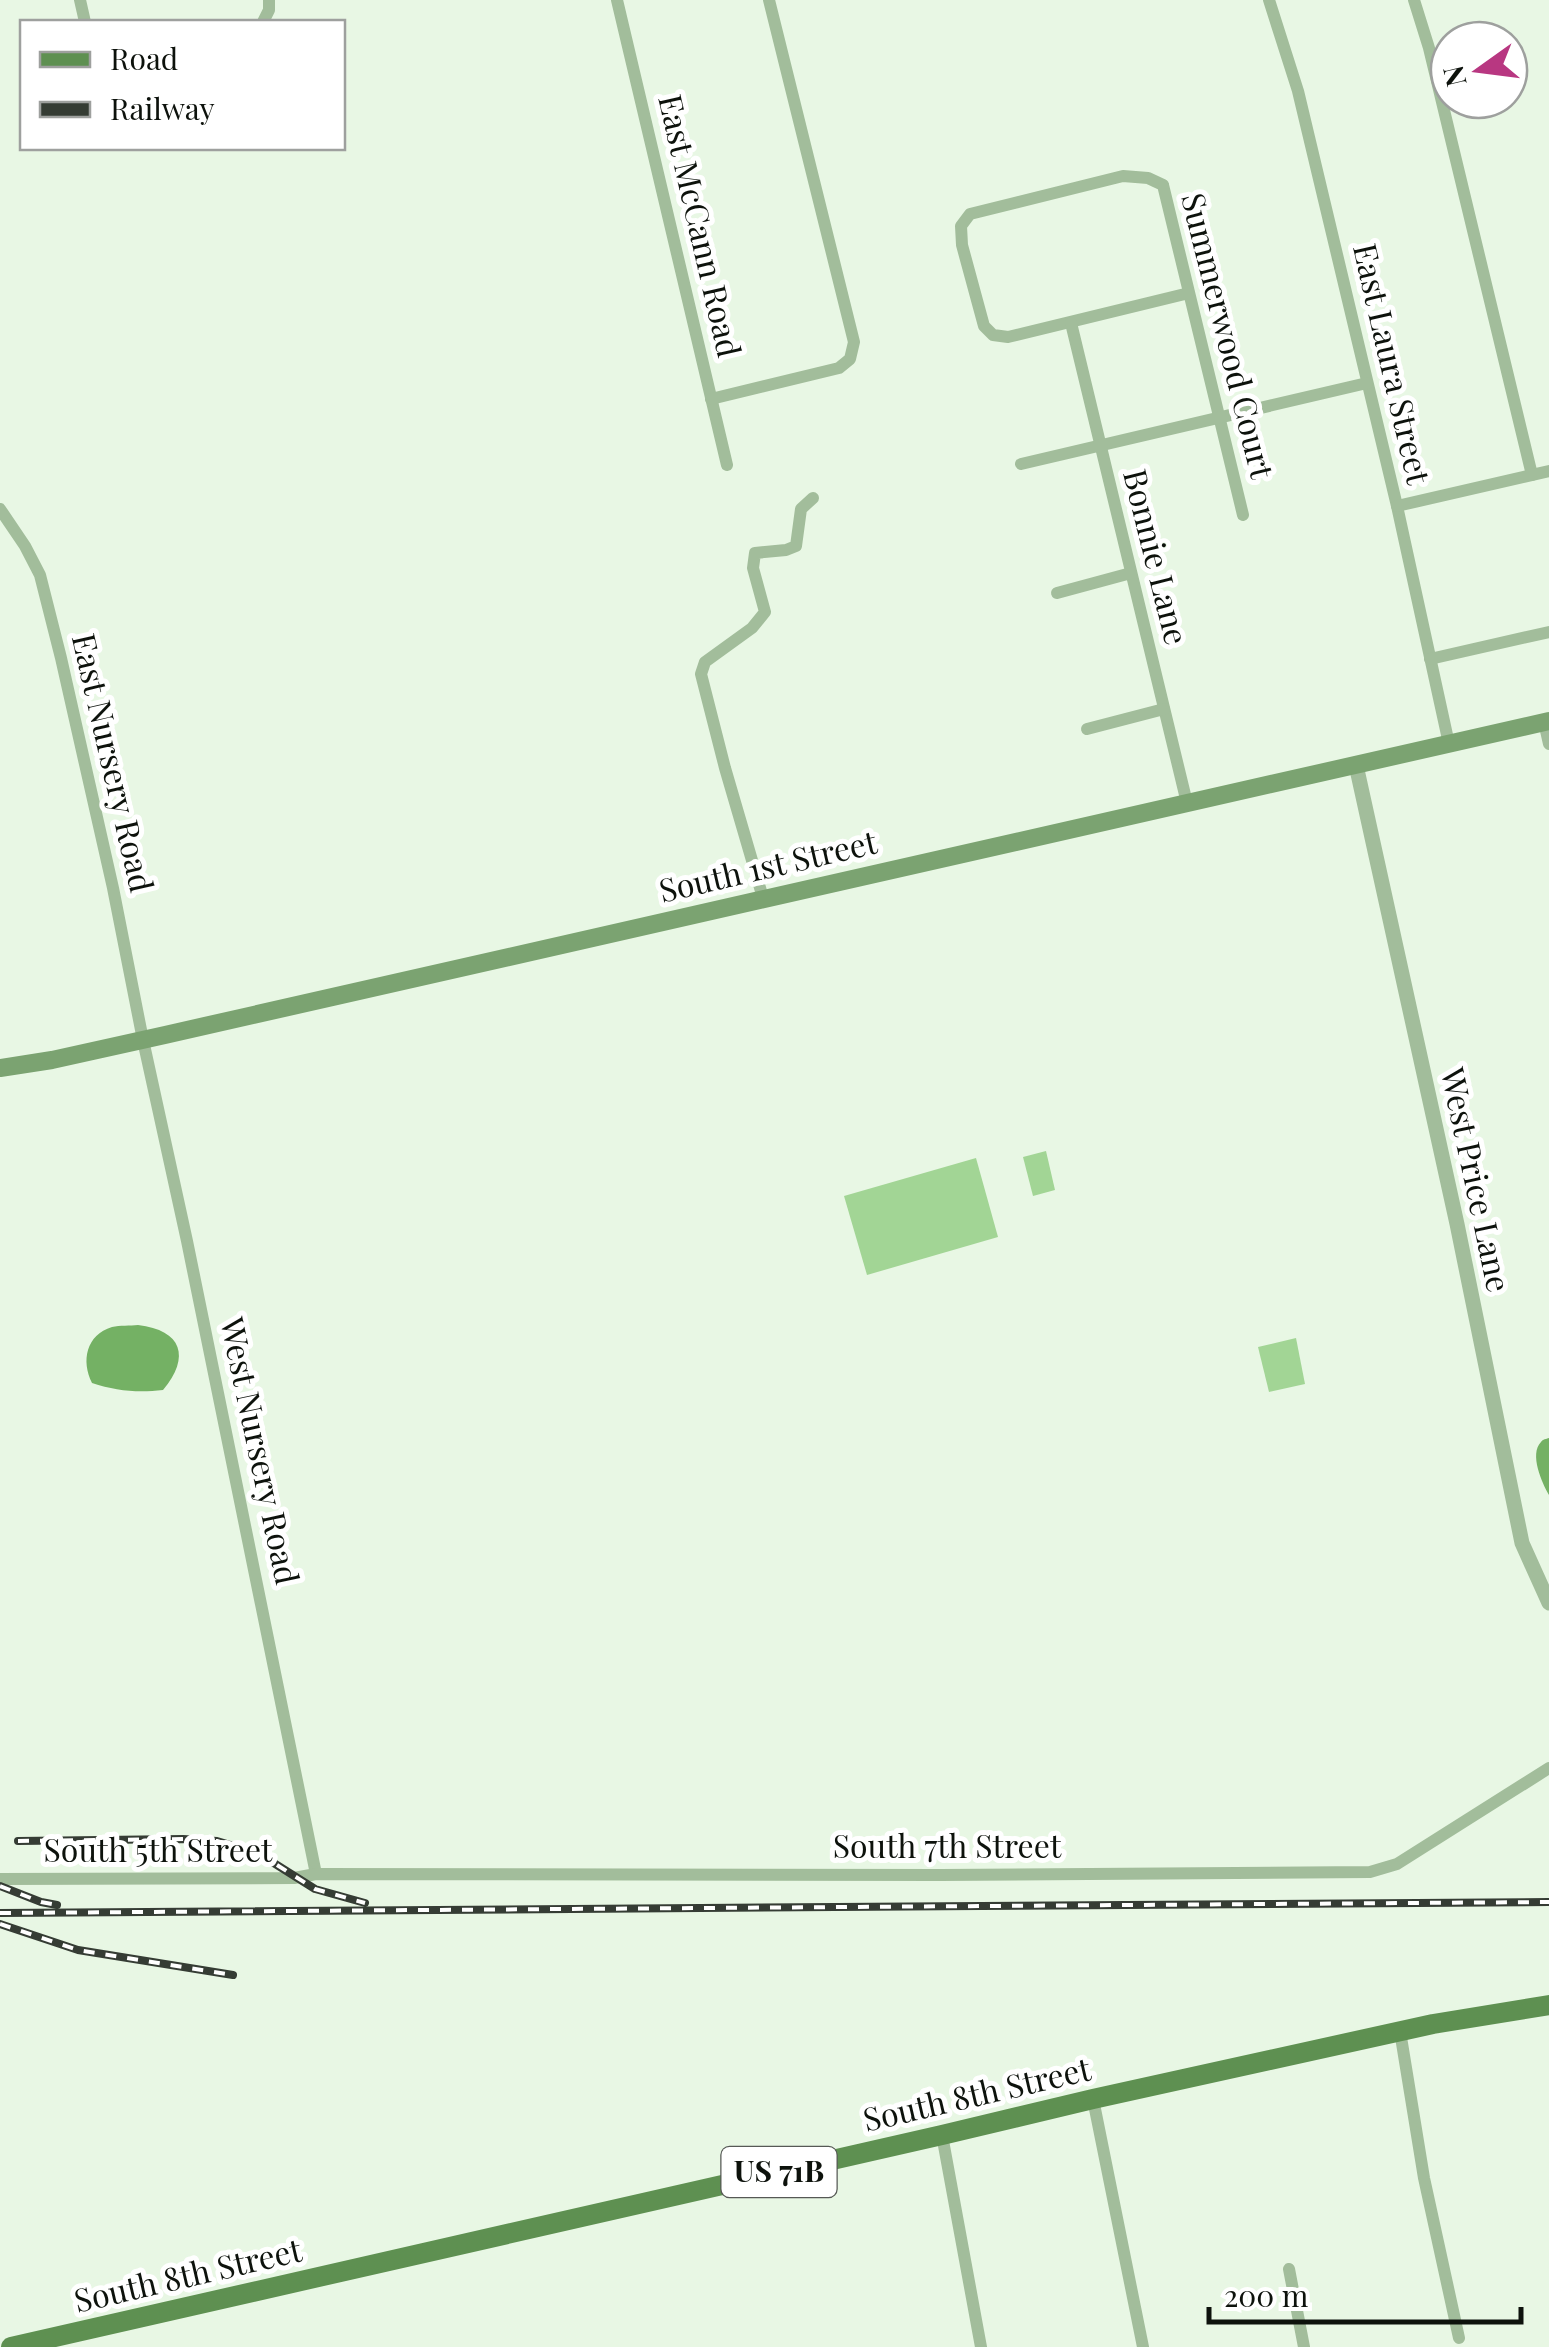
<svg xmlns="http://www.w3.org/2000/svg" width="1549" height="2347" font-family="'Playfair Display',serif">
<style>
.green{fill:#a2d595}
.water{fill:#74b164}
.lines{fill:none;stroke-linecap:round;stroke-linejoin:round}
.minor{stroke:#a2bd9b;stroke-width:12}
.tertiary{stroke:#a2bd9b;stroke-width:15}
.secondary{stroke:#7ba371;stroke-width:18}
.primary{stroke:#5e9051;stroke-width:20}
.rail-casing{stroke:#353c34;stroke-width:8}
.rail{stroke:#fff;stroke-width:4;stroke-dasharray:11;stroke-linecap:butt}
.labels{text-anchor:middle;stroke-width:10;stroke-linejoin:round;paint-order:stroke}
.shield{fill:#fff;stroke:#565955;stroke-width:2.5}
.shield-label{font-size:30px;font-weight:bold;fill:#0d120c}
.street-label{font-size:32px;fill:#0d120c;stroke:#fff}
</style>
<rect width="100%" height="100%" fill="#e8f7e4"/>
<g class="green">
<path d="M1046,1151L1055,1190L1033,1196L1023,1157Z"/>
<path d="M976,1158L998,1237L867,1275L844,1196Z"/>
<path d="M1296,1338L1305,1384L1269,1392L1258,1347Z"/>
</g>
<g class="water">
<path d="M138,1325C182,1330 191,1357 163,1390C138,1393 116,1391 92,1383C81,1361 86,1335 112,1327C120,1325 130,1326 138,1325Z"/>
<path d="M1549,1438V1495C1542,1483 1529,1454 1541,1442C1543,1439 1546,1439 1549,1438Z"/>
</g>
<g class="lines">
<g class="minor">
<path d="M80,0L85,22"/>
<path d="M617,0L727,465"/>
<path d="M1269,0L1298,91L1397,506L1449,744"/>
<path d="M1414,0L1429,48L1532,475"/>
<path d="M263,22L269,10V0"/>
<path d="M1189,293L1008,337L993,335L984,326L962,245L961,226L970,214L1123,176L1148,178L1163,185C1190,295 1217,405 1243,515"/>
<path d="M1071,323L1187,803"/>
<path d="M711,399L839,368L850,359L854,342L769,0"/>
<path d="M1021,464L1367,383"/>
<path d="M1397,506L1549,471"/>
<path d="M0,509L25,546L40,575L61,658L113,888L143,1040L187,1241L316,1874"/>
<path d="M1057,593L1131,573"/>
<path d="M1430,659L1549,632"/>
<path d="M1544,722L1549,744"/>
<path d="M1087,729L1164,709"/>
<path d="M763,898L725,768L701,674L705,662L752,628L765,612L753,568L755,553L786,550L796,546L801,509L813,498"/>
<path d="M0,1879L294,1878L316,1874L941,1875L1370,1872L1397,1864L1549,1768"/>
<path d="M1400,2031L1424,2178L1459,2338"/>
<path d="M1093,2099L1143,2347"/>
<path d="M942,2135L981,2347"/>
<path d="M1289,2269L1304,2347"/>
</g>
<path class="tertiary" d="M1356,765L1457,1224L1522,1543L1549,1603"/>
<path class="secondary" d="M0,1068L52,1060L165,1035L1549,721"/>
<path class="primary" d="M11,2347L942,2135L1093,2099L1433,2024L1549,2005"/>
<g class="rail-casing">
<g id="rail">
<path d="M18,1841L183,1839L217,1841L244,1849L269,1860L315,1889L365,1903"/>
<path d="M0,1886L41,1902L57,1905"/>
<path d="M0,1913L1549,1902"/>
<path d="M0,1924L78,1950L233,1975"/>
</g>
</g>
<use href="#rail" class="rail"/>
</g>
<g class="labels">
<rect class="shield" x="721.5" y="2147" width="115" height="50" rx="8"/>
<g class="shield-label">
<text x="779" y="2182">US 71B</text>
</g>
<g class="street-label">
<text transform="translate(699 226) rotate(77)" y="11">East McCann Road</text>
<text transform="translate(1227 336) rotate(76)" y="11">Summerwood Court</text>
<text transform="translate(1391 364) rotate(77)" y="11">East Laura Street</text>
<text transform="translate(1155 557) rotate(76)" y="11">Bonnie Lane</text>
<text transform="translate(112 763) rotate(77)" y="11">East Nursery Road</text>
<text transform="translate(768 867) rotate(-13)" y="11">South 1st Street</text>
<text transform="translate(1475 1180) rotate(78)" y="11">West Price Lane</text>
<text transform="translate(259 1451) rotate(78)" y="11">West Nursery Road</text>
<text x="947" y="1858">South 7th Street</text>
<text x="158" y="1862">South 5th Street</text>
<text transform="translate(977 2095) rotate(-13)" y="11">South 8th Street</text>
<text transform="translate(188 2276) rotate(-13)" y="11">South 8th Street</text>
</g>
</g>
<rect x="20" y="20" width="325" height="130" fill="#ffffff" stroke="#9ea09e" stroke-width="2.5"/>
<rect x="40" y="52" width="50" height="15" fill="#5e9051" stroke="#9ea09e" stroke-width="2.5"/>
<text x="110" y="70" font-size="30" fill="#0d120c">Road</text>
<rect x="40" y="102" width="50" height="15" fill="#353c34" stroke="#9ea09e" stroke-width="2.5"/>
<text x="110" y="120" font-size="30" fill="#0d120c">Railway</text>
<g transform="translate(1479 70) rotate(256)"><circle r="48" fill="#ffffff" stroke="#9ea09e" stroke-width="2.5"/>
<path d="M0-8L18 38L0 25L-18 38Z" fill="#b83781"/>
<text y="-15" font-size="28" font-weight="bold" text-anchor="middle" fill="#0d120c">N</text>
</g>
<path d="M1209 2307v15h312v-15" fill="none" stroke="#0d120c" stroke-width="5"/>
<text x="1224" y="2307" font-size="30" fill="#0d120c" stroke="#ffffff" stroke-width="8" paint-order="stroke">200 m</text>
</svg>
